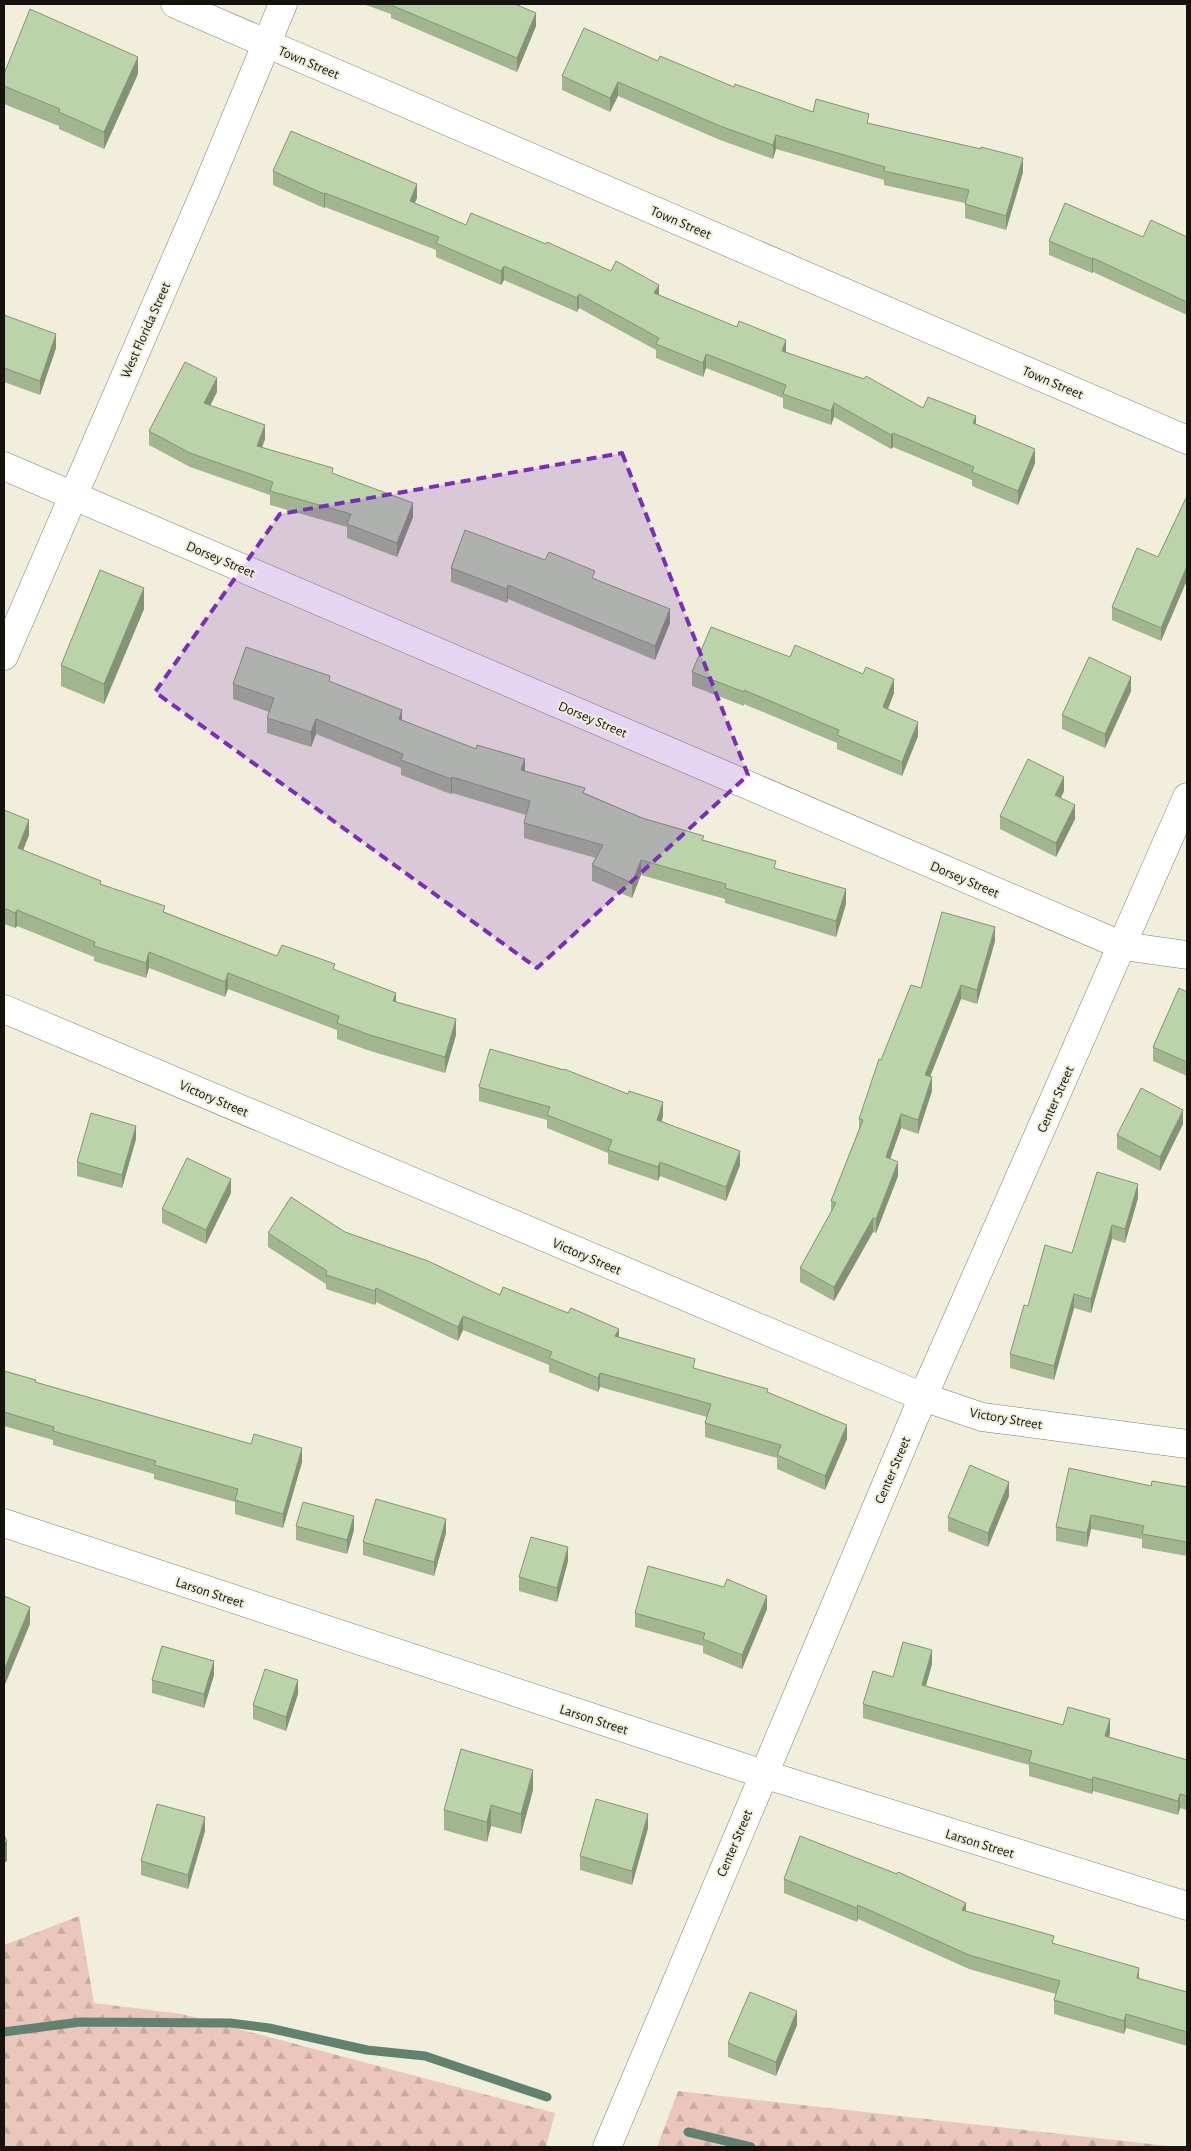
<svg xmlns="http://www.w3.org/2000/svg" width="1191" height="2151" font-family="'Alegreya Sans',sans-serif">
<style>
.forest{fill:url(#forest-firs)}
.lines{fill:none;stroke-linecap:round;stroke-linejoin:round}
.stream{stroke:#60826f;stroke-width:9}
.minor-casing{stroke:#817f6e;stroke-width:29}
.minor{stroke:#fff;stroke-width:28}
.wall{fill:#a1b591}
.shaded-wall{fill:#839476}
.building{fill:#bbd3a9;stroke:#839476}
.marked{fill:#7b2cbf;fill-opacity:0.2;stroke:#7b2cbf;stroke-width:4;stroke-dasharray:10 6;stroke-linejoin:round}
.labels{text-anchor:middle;stroke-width:4;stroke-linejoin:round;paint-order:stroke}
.street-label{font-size:14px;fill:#14130d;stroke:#f1efdc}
</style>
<defs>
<pattern id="forest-firs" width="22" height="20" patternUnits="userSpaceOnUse" patternTransform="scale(1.25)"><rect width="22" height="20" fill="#eac6bb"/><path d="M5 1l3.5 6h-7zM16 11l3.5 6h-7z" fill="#c8a9a0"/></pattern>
</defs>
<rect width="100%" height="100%" fill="#f1efdc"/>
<g class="forest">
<path d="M79,1916L94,2003L182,2014L555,2113L546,2147H4V1945Z"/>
<path d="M678,2091L1177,2147H657Z"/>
</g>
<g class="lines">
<g class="stream">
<path d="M4,2032L80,2022L230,2023L269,2028L367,2050L425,2056L547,2097"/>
<path d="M688,2132L751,2147"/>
</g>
<g class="minor-casing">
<g id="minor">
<path d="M175,4L1187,440"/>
<path d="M4,466L1123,946L1187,955"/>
<path d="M4,656L207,187L283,4"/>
<path d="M4,1009L923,1397L982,1417L1187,1444"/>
<path d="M4,1523L763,1774L1187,1906"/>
<path d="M607,2147L923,1397L1187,797"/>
</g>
</g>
<use href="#minor" class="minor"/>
</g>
<g class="wall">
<path d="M363,4H515L536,26L517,72L391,18V14Z"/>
<path d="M658,61L734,87L813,112L869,123L1023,172L1006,230L965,218V203L884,185V180L776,149L773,159L720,140L618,96L610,112L562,90V76Z"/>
<path d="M4,74H138L104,149L59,129V126L4,104Z"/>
<path d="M273,171L417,198L414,203L466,225L659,295L786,352L923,408L976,424L1035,463L1018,505L972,486V480L893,447L891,449L834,417L831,425L783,408V398L706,368L703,377L656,358V350L579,308L577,312L504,280L501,285L436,257V250L325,207L324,208L273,185Z"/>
<path d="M1143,237H1187V315L1093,272L1092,273L1049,255V241Z"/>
<path d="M4,315L56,348L40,395L4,382Z"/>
<path d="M217,392L210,406L265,439L262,448L333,473L413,517L397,557L347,538V527L270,505V495L190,467L149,445V431Z"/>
<path d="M1187,496V580L1161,641L1112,620V607L1158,557Z"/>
<path d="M451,568L595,579L670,623L655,660L508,599L507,603L451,582Z"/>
<path d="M144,609L104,704L61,686V665Z"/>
<path d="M790,657L894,693L888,709L918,736L902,776L837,749V743L744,704V706L692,686V672Z"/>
<path d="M330,682L402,720L525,771L585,793L642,818L704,840L776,869L846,904L836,937L725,903V899L641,875L632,898L592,881V865L596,858L524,838V823L526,815L452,793L451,794L401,775V768L316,734L311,747L267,733V718L269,712L233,699V684Z"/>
<path d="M1131,691L1105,748L1062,729V715Z"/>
<path d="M1064,791L1061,798L1075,819L1056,857L1000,829V816Z"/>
<path d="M4,810L29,835L23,850L165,912L277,956L335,970L456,1035L445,1073L370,1051L337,1039V1030L228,989L225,997L149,968L146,978L94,961V957L17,926L15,928L4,924Z"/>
<path d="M995,941L977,1004L961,999L930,1077L932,1091L918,1134L901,1128L890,1158L898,1176L876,1233L873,1232L834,1301L800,1282V1268L831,1213V1201L859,1129V1119L881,1060Z"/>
<path d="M1187,992V1076L1153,1061V1047Z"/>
<path d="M479,1087L663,1116L662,1121L740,1165L726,1201L660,1176L658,1181L608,1164V1153L547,1128V1120L479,1101Z"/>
<path d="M1183,1124L1160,1171L1117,1149V1135Z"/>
<path d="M136,1139L122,1188L77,1176V1162Z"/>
<path d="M231,1193L206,1244L162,1223V1209Z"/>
<path d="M1138,1198L1125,1243L1112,1239L1091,1313L1074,1308L1054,1380L1010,1368V1354L1072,1253Z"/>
<path d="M345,1232L500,1295L619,1337L695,1368L768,1393L847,1439L825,1490L777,1469V1458L705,1437V1423L707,1417L600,1387L598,1392L549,1372V1365L463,1330L458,1341L376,1302L375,1305L326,1289V1284L268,1247V1233Z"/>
<path d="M4,1371L36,1382L302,1462L283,1528L235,1514V1502L154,1479V1474L53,1445V1440L4,1426Z"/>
<path d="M1151,1486L1187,1487V1556L1142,1548V1539L1091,1529L1087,1547L1056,1541V1527Z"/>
<path d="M1009,1496L988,1547L948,1531V1517Z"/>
<path d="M296,1526L354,1530L347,1554L296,1540Z"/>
<path d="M446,1533L434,1576L363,1555V1542Z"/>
<path d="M568,1561L557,1602L519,1591V1577Z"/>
<path d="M767,1609L742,1669L703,1653V1646L635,1627V1613Z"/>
<path d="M932,1664L926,1686L1063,1725L1110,1733L1109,1737L1187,1760V1810L1180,1808L1178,1815L1093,1791L1092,1794L1029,1776V1765L863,1718V1704L893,1677Z"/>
<path d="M214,1675L204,1708L152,1693V1680Z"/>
<path d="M298,1694L286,1731L253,1719V1705Z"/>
<path d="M533,1790L521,1834L491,1826L487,1842L444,1830V1810Z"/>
<path d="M648,1828L632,1885L580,1870V1856Z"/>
<path d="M205,1831L188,1889L141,1875V1861Z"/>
<path d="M784,1879L966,1911L1054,1944L1139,1979L1187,1992V2046L1126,2028L1124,2034L1054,2014V2000L1056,1994L969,1969L858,1919L857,1922L784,1893Z"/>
<path d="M797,2025L776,2076L728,2057V2043Z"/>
</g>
<g class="shaded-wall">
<path d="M536,13V26L517,72V58Z"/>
<path d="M138,57V74L104,149V132Z"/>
<path d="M618,82V96L610,112V98Z"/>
<path d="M776,135V149L773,159V145Z"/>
<path d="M1023,158V172L1006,230V216Z"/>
<path d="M417,184V198L410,215V201Z"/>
<path d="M325,193V207L324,208V194Z"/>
<path d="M1093,258V272L1092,273V259Z"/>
<path d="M504,266V280L501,285V271Z"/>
<path d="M659,285V299L654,293Z"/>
<path d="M579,294V308L577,312V298Z"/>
<path d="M56,334V348L40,395V381Z"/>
<path d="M786,340V354L782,351Z"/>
<path d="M706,354V368L703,377V363Z"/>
<path d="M217,378V392L204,417V403Z"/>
<path d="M834,403V417L831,425V411Z"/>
<path d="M976,416V430L973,423Z"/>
<path d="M265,425V439L257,460V446Z"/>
<path d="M893,433V447L891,449V435Z"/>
<path d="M1035,449V463L1018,505V491Z"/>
<path d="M413,503V517L397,557V543Z"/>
<path d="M1187,566V580L1161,641V628Z"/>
<path d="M508,585V599L507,603V589Z"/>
<path d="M144,588V609L104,704V684Z"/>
<path d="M670,609V623L655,660V646Z"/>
<path d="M1131,677V691L1105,748V734Z"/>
<path d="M894,679V693L883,721V707Z"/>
<path d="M402,710V726L399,719Z"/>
<path d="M316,719V734L311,747V732Z"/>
<path d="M918,722V736L902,776V762Z"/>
<path d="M525,759V775L521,770Z"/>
<path d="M452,777V793L451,794V779Z"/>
<path d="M1064,777V791L1055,809V795Z"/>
<path d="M1075,805V819L1056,857V843Z"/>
<path d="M29,820V835L18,863V848Z"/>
<path d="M641,860V875L632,898V883Z"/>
<path d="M846,889V904L836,937V921Z"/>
<path d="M17,910V926L15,928V913Z"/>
<path d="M995,927V941L977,1004V990Z"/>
<path d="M149,952V968L146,978V963Z"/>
<path d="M228,973V989L225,997V982Z"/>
<path d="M961,985V999L925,1089V1075Z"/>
<path d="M396,993V1009L393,1001Z"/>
<path d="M456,1019V1035L445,1073V1057Z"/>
<path d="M932,1077V1091L918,1134V1120Z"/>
<path d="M663,1102V1116L657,1134V1120Z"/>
<path d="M1183,1110V1124L1160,1171V1157Z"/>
<path d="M901,1114V1128L886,1171V1157Z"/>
<path d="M136,1126V1139L122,1188V1175Z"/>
<path d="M740,1151V1165L726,1201V1187Z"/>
<path d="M660,1162V1176L658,1181V1167Z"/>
<path d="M898,1162V1176L876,1233V1219Z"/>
<path d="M231,1179V1193L206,1244V1230Z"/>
<path d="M1138,1184V1198L1125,1243V1229Z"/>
<path d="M873,1218V1232L834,1301V1287Z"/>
<path d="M1112,1225V1239L1091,1313V1299Z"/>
<path d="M376,1288V1302L375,1305V1291Z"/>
<path d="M1074,1294V1308L1054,1380V1366Z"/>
<path d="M463,1316V1330L458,1341V1327Z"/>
<path d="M619,1329V1343L615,1336Z"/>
<path d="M600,1373V1387L598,1392V1378Z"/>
<path d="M847,1425V1439L825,1490V1476Z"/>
<path d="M302,1448V1462L283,1528V1514Z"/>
<path d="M1009,1482V1496L988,1547V1533Z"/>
<path d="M1091,1515V1529L1087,1547V1533Z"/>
<path d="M354,1516V1530L347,1554V1540Z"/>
<path d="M446,1519V1533L434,1576V1562Z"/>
<path d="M568,1547V1561L557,1602V1588Z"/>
<path d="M767,1596V1609L742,1669V1655Z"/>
<path d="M30,1607V1624L4,1687V1670Z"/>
<path d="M932,1650V1664L922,1699V1685Z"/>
<path d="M214,1661V1675L204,1708V1694Z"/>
<path d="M298,1680V1694L286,1731V1717Z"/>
<path d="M1110,1719V1733L1105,1750V1736Z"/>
<path d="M533,1770V1790L521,1834V1814Z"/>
<path d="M1093,1777V1791L1092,1794V1780Z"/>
<path d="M1180,1794V1808L1178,1815V1801Z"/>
<path d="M491,1805V1826L487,1842V1822Z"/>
<path d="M648,1814V1828L632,1885V1871Z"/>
<path d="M205,1817V1831L188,1889V1875Z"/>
<path d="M7,1841V1861L4,1863V1843Z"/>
<path d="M966,1903V1917L962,1910Z"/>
<path d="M858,1905V1919L857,1922V1908Z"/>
<path d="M1139,1968V1982L1137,1978Z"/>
<path d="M797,2011V2025L776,2076V2062Z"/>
<path d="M1126,2014V2028L1124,2034V2021Z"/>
</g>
<g class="building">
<path d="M391,4H515L536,13L517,58L391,5Z"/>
<path d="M30,9L138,57L104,132L59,112L60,109L4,86V74Z"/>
<path d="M584,28L658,61L660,56L734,87L735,84L813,112L816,99L869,114L867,123L981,149V147L1023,158L1006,216L965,204L969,190L884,171L885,167L776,135L773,145L720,126L618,82L610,98L562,76Z"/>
<path d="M291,131L417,184L410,201L466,225L471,213L546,244L547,242L611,271L616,261L659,285L654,293L737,327L739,321L786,340L782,351L864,379L866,376L923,408L928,397L976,416L973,423L1035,449L1018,491L972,472L974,467L893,433L891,435L834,403L831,411L783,394L786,385L706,354L703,363L656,344L659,338L579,294L577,298L504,266L501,271L436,243L439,237L325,193L324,194L273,171Z"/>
<path d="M1065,203L1143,237L1151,220L1187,237V302L1093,258L1092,259L1049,241Z"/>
<path d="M4,315L56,334L40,381L4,368Z"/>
<path d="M185,362L217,378L204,403L265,425L257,446L333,468L332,473L413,503L397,543L347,524L351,514L270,491L273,482L190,453L149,431Z"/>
<path d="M1187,496V566L1161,628L1112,607L1137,548L1158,557Z"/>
<path d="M465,530L545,560L549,552L595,571L592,578L670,609L655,646L508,585L507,589L451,568Z"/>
<path d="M100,570L144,588L104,684L61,665Z"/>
<path d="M711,627L790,657L795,645L863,674L866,667L894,679L883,707L918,722L902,762L837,735L839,730L744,690V692L692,672Z"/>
<path d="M246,647L330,676L329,681L402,710L399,719L476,749L477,745L525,759L521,770L585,788L583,793L642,818L704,836L702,840L776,861L774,868L846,889L836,921L725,888L726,884L641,860L632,883L592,865L603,845L524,823L530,801L452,777L451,779L401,760L403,754L316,719L311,732L267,718L274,698L233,684Z"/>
<path d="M1089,657L1131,677L1105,734L1062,715Z"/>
<path d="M1028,759L1064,777L1055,795L1075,805L1056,843L1000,816Z"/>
<path d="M4,810L29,820L18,848L101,881L100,884L165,906L163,912L277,956L282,945L335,964L333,969L396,993L393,1001L456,1019L445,1057L370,1035L337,1023L339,1016L228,973L225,982L149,952L146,963L94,946L95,942L17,910L15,913L4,908Z"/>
<path d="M942,912L995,927L977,990L961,985L925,1075L932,1077L918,1120L901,1114L886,1157L898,1162L876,1219L873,1218L834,1287L800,1268L836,1203L831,1201L863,1120L859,1119L879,1059L881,1060L911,985L921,988Z"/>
<path d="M1179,988L1187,992V1062L1153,1047Z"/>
<path d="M490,1049L564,1070V1069L628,1094L629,1091L663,1102L657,1120L740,1151L726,1187L660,1162L658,1167L608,1150L612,1140L547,1115L550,1107L479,1087Z"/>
<path d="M1141,1088L1183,1110L1160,1157L1117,1135Z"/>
<path d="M91,1113L136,1126L122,1175L77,1162Z"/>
<path d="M187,1158L231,1179L206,1230L162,1209Z"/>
<path d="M1097,1172L1138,1184L1125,1229L1112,1225L1091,1299L1074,1294L1054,1366L1010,1354L1024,1305L1028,1306L1045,1245L1072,1253Z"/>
<path d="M291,1197L345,1232L428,1261L500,1295L503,1287L568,1313L571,1308L619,1329L615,1336L695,1359L693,1368L768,1389L767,1392L847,1425L825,1476L777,1455L781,1445L705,1423L711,1404L600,1373L598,1378L549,1358L552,1352L463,1316L458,1327L376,1288L375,1291L326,1275L327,1271L268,1233Z"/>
<path d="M4,1371L36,1380L35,1382L251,1444L254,1434L302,1448L283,1514L235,1500L238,1489L154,1465L156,1461L53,1431L54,1427L4,1412Z"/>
<path d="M970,1465L1009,1482L988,1533L948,1517Z"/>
<path d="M1069,1468L1151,1486L1152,1481L1187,1487V1542L1142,1534L1144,1526L1091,1515L1087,1533L1056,1527Z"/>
<path d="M376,1499L446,1519L434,1562L363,1542Z"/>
<path d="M303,1502L354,1516L347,1540L296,1526Z"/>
<path d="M531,1537L568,1547L557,1588L519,1577Z"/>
<path d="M648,1566L724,1587L727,1579L767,1596L742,1655L703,1639L705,1633L635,1613Z"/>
<path d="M4,1596L30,1607L4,1670Z"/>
<path d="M903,1642L932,1650L922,1685L1063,1725L1068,1707L1110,1719L1105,1736L1187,1760V1796L1180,1794L1178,1801L1093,1777L1092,1780L1029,1762L1032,1751L863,1704L873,1671L893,1677Z"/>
<path d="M162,1646L214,1661L204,1694L152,1680Z"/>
<path d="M265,1669L298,1680L286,1717L253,1705Z"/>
<path d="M461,1749L533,1770L521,1814L491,1805L487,1822L444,1810Z"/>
<path d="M596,1799L648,1814L632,1871L580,1856Z"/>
<path d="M157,1804L205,1817L188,1875L141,1861Z"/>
<path d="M4,1835L7,1841L4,1843Z"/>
<path d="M800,1836L897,1874L898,1872L966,1903L962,1910L1054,1936L1052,1943L1139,1968L1137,1978L1187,1992V2032L1126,2014L1124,2021L1054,2000L1060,1981L969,1955L858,1905L857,1908L784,1879Z"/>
<path d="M750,1992L797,2011L776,2062L728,2043Z"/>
</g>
<path class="marked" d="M622,453L748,775L537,968L155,692L280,514Z"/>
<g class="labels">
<g class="street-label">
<text transform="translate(309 62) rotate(23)" y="5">Town Street</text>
<text transform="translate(681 222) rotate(23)" y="5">Town Street</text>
<text transform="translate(145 330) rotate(-66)" y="5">West Florida Street</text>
<text transform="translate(1053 382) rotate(23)" y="5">Town Street</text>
<text transform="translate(221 559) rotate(23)" y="5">Dorsey Street</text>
<text transform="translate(593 719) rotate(23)" y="5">Dorsey Street</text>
<text transform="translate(965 879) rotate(23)" y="5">Dorsey Street</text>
<text transform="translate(214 1098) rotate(23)" y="5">Victory Street</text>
<text transform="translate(1055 1099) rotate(-66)" y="5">Center Street</text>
<text transform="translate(587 1256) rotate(23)" y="5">Victory Street</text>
<text transform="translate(1006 1418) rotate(10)" y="5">Victory Street</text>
<text transform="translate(892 1470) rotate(-67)" y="5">Center Street</text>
<text transform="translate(210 1592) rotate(18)" y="5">Larson Street</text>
<text transform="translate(594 1719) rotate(18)" y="5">Larson Street</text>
<text transform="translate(734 1843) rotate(-67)" y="5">Center Street</text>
<text transform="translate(980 1843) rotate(17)" y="5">Larson Street</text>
</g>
</g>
<rect width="1191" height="2151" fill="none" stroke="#14130d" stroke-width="10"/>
</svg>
